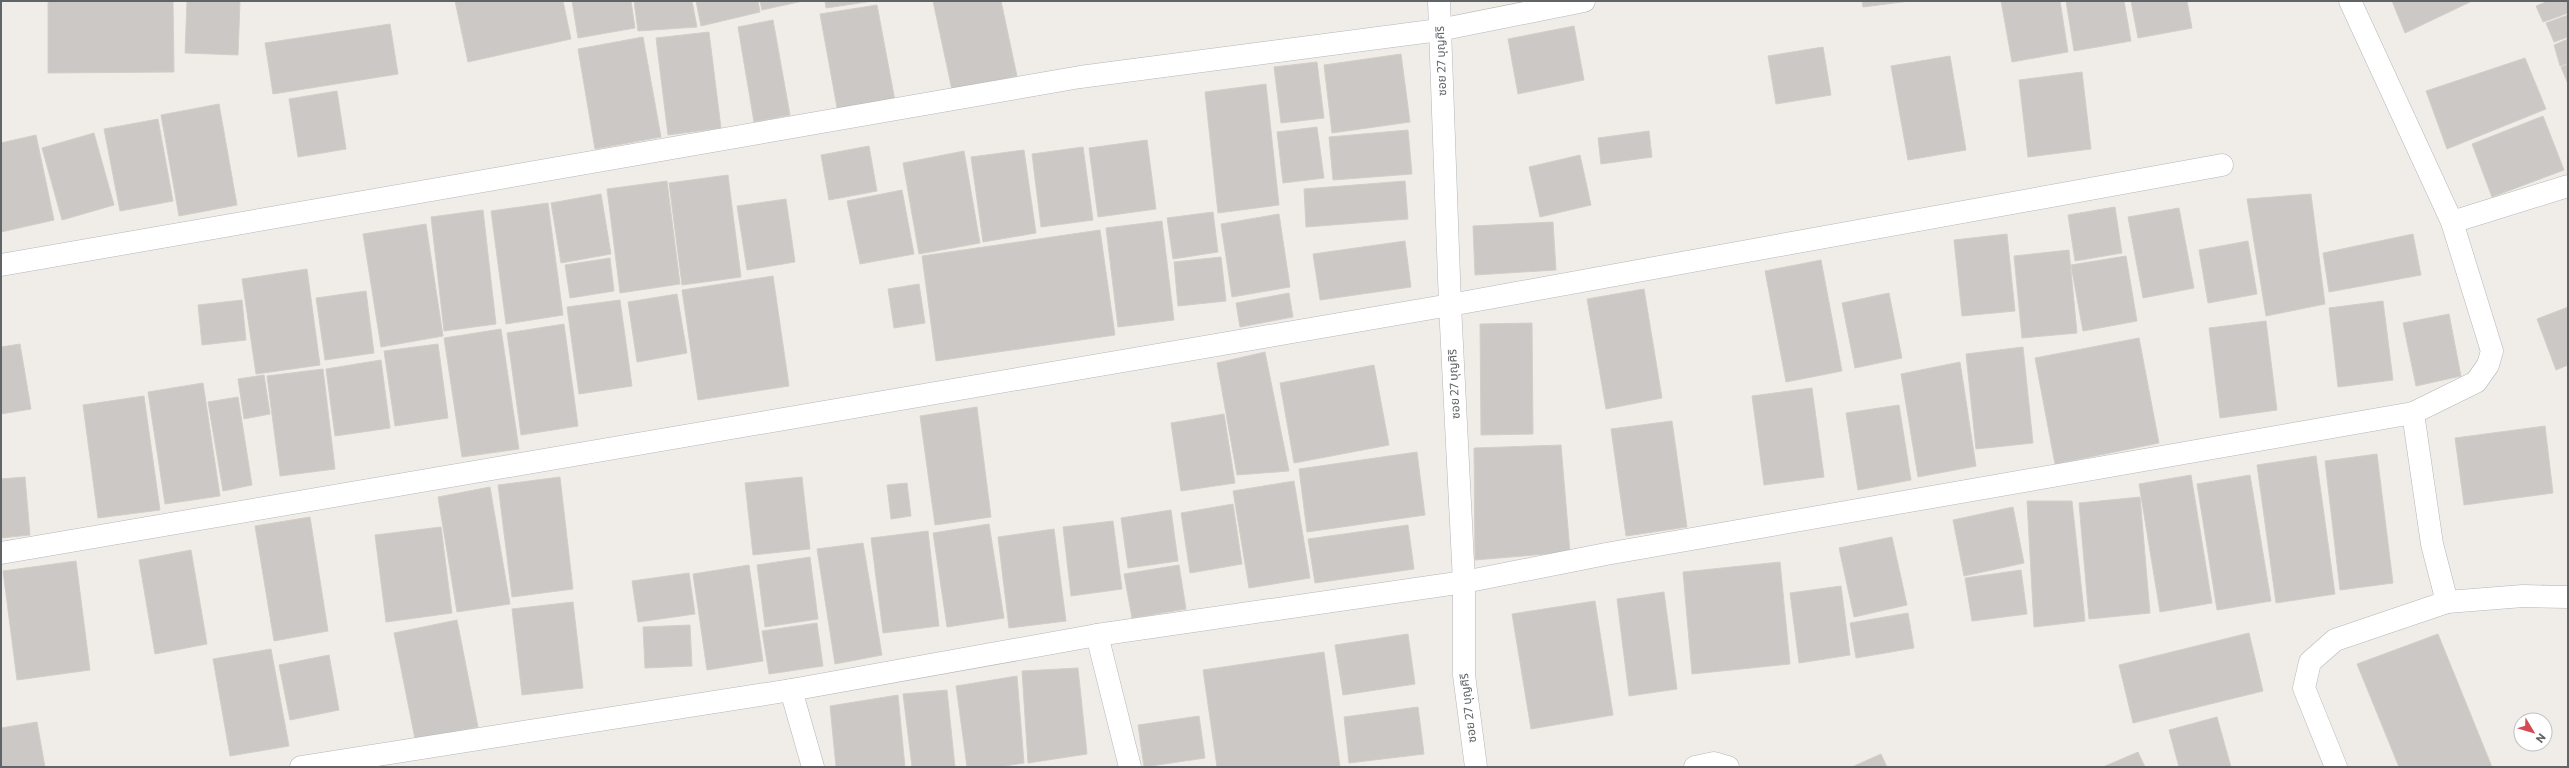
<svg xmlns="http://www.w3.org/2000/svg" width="2569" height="768" font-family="Commissioner,'Noto Sans Thai',sans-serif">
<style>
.building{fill:#cbc8c5;stroke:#d4cec7}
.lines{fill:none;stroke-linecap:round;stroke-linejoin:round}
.minor-casing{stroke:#b3b6b9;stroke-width:23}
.minor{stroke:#fff;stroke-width:22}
.labels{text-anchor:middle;stroke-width:3.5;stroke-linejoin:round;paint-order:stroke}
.street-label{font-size:12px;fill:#606467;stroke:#fff}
</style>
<rect width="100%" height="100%" fill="#f0ede9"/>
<g class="building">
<path d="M48,1H173L174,72L48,73Z"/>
<path d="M187,1H240L238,55L185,53Z"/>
<path d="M455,1H563L571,39L468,62Z"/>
<path d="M572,1H631L635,28L578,38Z"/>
<path d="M634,1H692L697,27L638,31Z"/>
<path d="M696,1H758L760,12L701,26Z"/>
<path d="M760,1H803L762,10Z"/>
<path d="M825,1H873L826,8Z"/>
<path d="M933,1H1001L1017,76L952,90Z"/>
<path d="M1862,1H1910L1863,7Z"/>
<path d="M2001,1H2060L2068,52L2012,62Z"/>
<path d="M2066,1H2124L2131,41L2074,51Z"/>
<path d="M2131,1H2187L2192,28L2138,38Z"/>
<path d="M2392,1H2472L2405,33Z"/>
<path d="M2548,1H2568V13L2543,22L2536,6Z"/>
<path d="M877,5L895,101L838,113L820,14Z"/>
<path d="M2568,15V37L2554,42L2546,23Z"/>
<path d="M773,20L790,115L754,122L738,27Z"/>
<path d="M390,24L398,74L273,94L265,43Z"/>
<path d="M1574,26L1584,80L1518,94L1508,39Z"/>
<path d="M709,32L721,128L668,135L656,38Z"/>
<path d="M643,37L661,137L595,149L578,49Z"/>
<path d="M2568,39V63L2560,66L2554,45Z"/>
<path d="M1823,47L1831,95L1776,104L1768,56Z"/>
<path d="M1401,54L1410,122L1332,133L1324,65Z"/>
<path d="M1950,56L1966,150L1908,160L1891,66Z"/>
<path d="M2525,58L2546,109L2447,149L2426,91Z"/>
<path d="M1317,62L1324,118L1281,123L1274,67Z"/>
<path d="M2568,64V84L2561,67Z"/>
<path d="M2082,72L2091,149L2028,157L2019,80Z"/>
<path d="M1266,84L1279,205L1218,213L1205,92Z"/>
<path d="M337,91L346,149L298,157L289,99Z"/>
<path d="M219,104L237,205L179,216L161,115Z"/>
<path d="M2543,116L2564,170L2492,197L2472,144Z"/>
<path d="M158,119L173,201L120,211L104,129Z"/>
<path d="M1317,127L1324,178L1283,183L1277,132Z"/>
<path d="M1408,130L1412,174L1333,180L1329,137Z"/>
<path d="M1649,131L1652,157L1601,164L1598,138Z"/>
<path d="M94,133L114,205L62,220L42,148Z"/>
<path d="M36,135L54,220L1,232V143Z"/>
<path d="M1147,140L1156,209L1098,217L1089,148Z"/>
<path d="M869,146L877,191L829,200L821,155Z"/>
<path d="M1083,147L1093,220L1041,227L1032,154Z"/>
<path d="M1024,150L1036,233L983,242L971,157Z"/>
<path d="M964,151L980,243L919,254L903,163Z"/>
<path d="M1580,155L1591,205L1540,217L1529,167Z"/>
<path d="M728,175L741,277L682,285L669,183Z"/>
<path d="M667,181L680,284L620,293L607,189Z"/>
<path d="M1405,181L1408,219L1306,227L1304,189Z"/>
<path d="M902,190L914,254L860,264L847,201Z"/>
<path d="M601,194L611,254L561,263L551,203Z"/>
<path d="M2311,194L2325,304L2266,316L2247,199Z"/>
<path d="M786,199L795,262L747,270L737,206Z"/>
<path d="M548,203L563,315L506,324L491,211Z"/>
<path d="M2115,207L2122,253L2075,261L2068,215Z"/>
<path d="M2179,208L2194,288L2143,298L2128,217Z"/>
<path d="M483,210L496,324L444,331L431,217Z"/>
<path d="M1213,212L1218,252L1173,259L1167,218Z"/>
<path d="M1279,214L1290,287L1232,297L1221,224Z"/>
<path d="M1162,221L1174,320L1118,327L1106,228Z"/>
<path d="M1553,222L1556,270L1475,275L1473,226Z"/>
<path d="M426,224L443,336L381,347L363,234Z"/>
<path d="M1100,230L1115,335L936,361L922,256Z"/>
<path d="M2007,234L2015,311L1962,316L1954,240Z"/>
<path d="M2413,234L2421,275L2329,292L2323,253Z"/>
<path d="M1405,241L1411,287L1320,300L1313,254Z"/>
<path d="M2248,241L2257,294L2208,303L2199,250Z"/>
<path d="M2069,250L2077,333L2022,338L2014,256Z"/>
<path d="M2126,256L2137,321L2083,331L2071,265Z"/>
<path d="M1221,257L1226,301L1178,306L1174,262Z"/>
<path d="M610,258L614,291L570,298L565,265Z"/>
<path d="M1821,260L1842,371L1786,382L1765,271Z"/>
<path d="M307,269L320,365L256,374L242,279Z"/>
<path d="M773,276L789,386L698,400L682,290Z"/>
<path d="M919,284L925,323L894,328L888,289Z"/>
<path d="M1644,289L1662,398L1606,409L1587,299Z"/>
<path d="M366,291L374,353L325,360L316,298Z"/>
<path d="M1289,293L1293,317L1240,327L1236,303Z"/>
<path d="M1889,293L1902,358L1855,368L1842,303Z"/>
<path d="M677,294L687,353L637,362L628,302Z"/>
<path d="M242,300L246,340L202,345L198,305Z"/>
<path d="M620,300L632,386L579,394L567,307Z"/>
<path d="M2383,301L2393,380L2338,387L2329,308Z"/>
<path d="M2568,307V365L2556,370L2537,319Z"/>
<path d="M2449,314L2461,376L2416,386L2403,323Z"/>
<path d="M2266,321L2277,410L2220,418L2209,328Z"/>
<path d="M1532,323L1533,434L1481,435L1480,324Z"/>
<path d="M564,324L578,426L521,435L507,333Z"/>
<path d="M501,329L519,449L462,457L444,338Z"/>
<path d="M2139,338L2159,443L2055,464L2035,358Z"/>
<path d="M20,344L31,409L1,414V347Z"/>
<path d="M438,344L448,418L395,426L384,351Z"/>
<path d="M2023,347L2033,443L1976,449L1966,354Z"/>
<path d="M1265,352L1289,471L1237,475L1217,363Z"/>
<path d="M381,360L390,428L335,436L326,369Z"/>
<path d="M1960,362L1976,466L1918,477L1901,374Z"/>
<path d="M1374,365L1389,445L1294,463L1280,383Z"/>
<path d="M323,369L335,469L280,476L267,376Z"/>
<path d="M264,375L270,414L244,419L238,379Z"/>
<path d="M203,383L220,496L165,504L148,392Z"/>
<path d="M1812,388L1824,477L1764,485L1752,396Z"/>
<path d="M144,396L160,510L98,518L83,405Z"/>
<path d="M238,397L252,485L223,491L208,402Z"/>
<path d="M1899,405L1911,480L1858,490L1846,413Z"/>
<path d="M977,407L991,517L935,525L920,416Z"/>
<path d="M1224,414L1235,483L1181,491L1171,423Z"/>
<path d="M1672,421L1687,527L1626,536L1611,429Z"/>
<path d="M2545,426L2553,493L2464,505L2455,438Z"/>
<path d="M1561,445L1570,552L1475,560L1474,448Z"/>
<path d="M1417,452L1425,515L1307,532L1299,469Z"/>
<path d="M2377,454L2393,583L2340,590L2325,461Z"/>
<path d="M2316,456L2335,594L2276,603L2257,465Z"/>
<path d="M2191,475L2212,603L2160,612L2139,484Z"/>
<path d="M2250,475L2271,601L2217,610L2197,484Z"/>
<path d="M25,477L30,535L1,538V479Z"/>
<path d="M560,477L573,589L512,597L498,485Z"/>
<path d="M802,477L810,549L753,555L745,483Z"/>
<path d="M1294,481L1310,578L1249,588L1233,491Z"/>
<path d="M907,483L911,516L891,519L887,485Z"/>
<path d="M490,487L510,604L457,612L438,497Z"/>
<path d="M2140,497L2150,613L2089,619L2079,503Z"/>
<path d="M2027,501H2072L2085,621L2034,627Z"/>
<path d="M1233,504L1242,564L1190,573L1181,513Z"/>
<path d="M2013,507L2024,563L1964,576L1953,520Z"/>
<path d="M1171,510L1178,561L1128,568L1121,518Z"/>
<path d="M310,517L328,631L274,641L255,526Z"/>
<path d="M1113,521L1122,589L1071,596L1063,527Z"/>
<path d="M989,524L1004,618L947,627L933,533Z"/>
<path d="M1408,525L1414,569L1315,583L1308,539Z"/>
<path d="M441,527L452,613L386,622L375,535Z"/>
<path d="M1054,529L1066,621L1009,628L998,537Z"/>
<path d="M928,531L939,626L883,633L871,538Z"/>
<path d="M1892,537L1907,605L1854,617L1839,548Z"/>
<path d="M863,543L882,655L835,664L817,549Z"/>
<path d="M191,550L207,644L155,654L139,560Z"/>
<path d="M810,557L818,619L765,627L757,565Z"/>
<path d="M76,561L90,670L17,680L3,571Z"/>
<path d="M1780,562L1790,664L1692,674L1683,572Z"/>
<path d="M749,565L763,661L707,670L693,574Z"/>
<path d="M1179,565L1186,609L1132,618L1124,574Z"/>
<path d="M2021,570L2027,614L1972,621L1965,578Z"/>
<path d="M689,573L695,614L638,622L632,581Z"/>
<path d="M1841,586L1850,655L1799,663L1790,593Z"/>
<path d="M1664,592L1677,689L1629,696L1617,599Z"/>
<path d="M1595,601L1613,715L1531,729L1512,614Z"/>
<path d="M573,602L583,688L522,695L512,609Z"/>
<path d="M1908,613L1914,648L1856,658L1850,623Z"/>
<path d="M457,620L478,727L415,739L394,633Z"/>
<path d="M817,623L823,666L769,674L762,631Z"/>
<path d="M690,625L692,666L645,668L643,627Z"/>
<path d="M2249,633L2263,691L2133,723L2119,665Z"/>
<path d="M1408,634L1415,684L1343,695L1335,645Z"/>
<path d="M2438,634L2492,767H2399L2357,664Z"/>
<path d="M271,649L289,746L230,756L213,659Z"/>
<path d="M1324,652L1340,767H1217L1203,670Z"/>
<path d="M329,655L339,710L290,720L279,665Z"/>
<path d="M1078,668L1087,754L1028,763L1022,671Z"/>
<path d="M1017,676L1024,763L998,767H967L956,686Z"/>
<path d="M947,690L955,767H912L903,694Z"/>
<path d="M898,695L905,767H836L830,706Z"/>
<path d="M1418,707L1424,754L1349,763L1344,717Z"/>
<path d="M1199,716L1205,758L1144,767L1138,725Z"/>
<path d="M2217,717L2231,767H2179L2169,730Z"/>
<path d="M37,722L45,767H1V728Z"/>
<path d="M2138,752L2145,767H2103Z"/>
<path d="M1881,754L1887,767H1852Z"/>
</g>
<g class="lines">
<g class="minor-casing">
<g id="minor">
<path d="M1439,1L1450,305L1464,582V675L1476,767"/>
<path d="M2350,1L2452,222L2492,351L2488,365L2476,382L2413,413L2432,544L2447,602L2523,596L2568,597"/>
<path d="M2452,222L2568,186"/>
<path d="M1,265L1080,77L1439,30L1584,1"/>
<path d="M1,553L1450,305L2222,165"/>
<path d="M1097,635L1130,767"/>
<path d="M791,690L813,767"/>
<path d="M301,767L791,690L1097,635L1464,582L1606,554L2413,413"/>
<path d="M1695,767L1714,763L1728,767"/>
<path d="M2336,767L2304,688L2310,662L2335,640L2447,602"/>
</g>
</g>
<use href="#minor" class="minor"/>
</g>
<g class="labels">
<g class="street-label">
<text transform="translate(1441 61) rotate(-92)" y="4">ซอย 27 บุญศิริ</text>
<text transform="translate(1454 384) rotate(-93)" y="4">ซอย 27 บุญศิริ</text>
<text transform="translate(1468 708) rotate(-97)" y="4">ซอย 27 บุญศิริ</text>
</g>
</g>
<rect width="2569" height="768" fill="none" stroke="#606467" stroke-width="4"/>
<g transform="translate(2533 732) rotate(128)"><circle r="19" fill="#ffffff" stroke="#bfc1c2"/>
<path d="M0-3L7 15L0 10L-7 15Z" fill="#d54954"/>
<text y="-6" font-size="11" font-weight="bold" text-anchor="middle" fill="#606467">N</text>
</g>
</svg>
